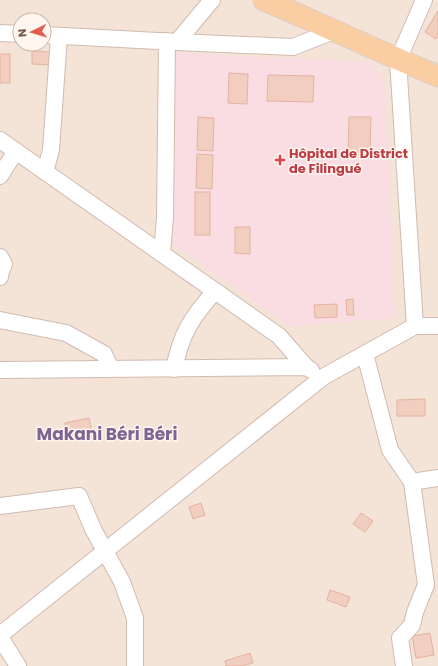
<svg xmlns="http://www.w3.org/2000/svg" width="438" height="666" font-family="Poppins,sans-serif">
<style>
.residential{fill:#f4e3d7;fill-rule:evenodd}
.medical{fill:#fadce3}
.building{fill:#f2cec0;stroke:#e4b2a1}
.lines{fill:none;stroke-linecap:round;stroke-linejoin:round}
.minor-casing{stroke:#d1bbb0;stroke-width:18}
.major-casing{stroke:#d9d0cd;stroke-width:23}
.minor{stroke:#fff;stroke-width:16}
.major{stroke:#facea2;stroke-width:21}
.health-dot{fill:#e0444e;stroke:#fff7ef;stroke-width:1.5}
.labels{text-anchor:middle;stroke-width:3;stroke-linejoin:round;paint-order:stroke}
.health-label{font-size:13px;font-weight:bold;fill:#be3a42;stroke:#fff7ef;text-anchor:start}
.district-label{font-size:17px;font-weight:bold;fill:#7d6493;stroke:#fff7ef}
</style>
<rect width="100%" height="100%" fill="#fcf2e9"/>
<path class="residential" d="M0,0H438V666H0ZM20,20H44V44H20Z"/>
<path class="medical" d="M176,53L368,62L384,78L395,318L289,326L169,241Z"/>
<g class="building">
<path d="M438,11V36L436,39L425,32Z"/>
<path d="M32,51L50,52L51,65L32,64Z"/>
<rect x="0" y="54" width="10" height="29"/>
<path d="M229,73L248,74L247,104L228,103Z"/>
<path d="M268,75L314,76L313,102L267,101Z"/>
<path d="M198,117L214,118L213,151L197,150Z"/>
<path d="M349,117H371L370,155H348Z"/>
<path d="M197,154L213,155L212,189L196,188Z"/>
<rect x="195" y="192" width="15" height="43"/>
<path d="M235,227H250V254L235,253Z"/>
<path d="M353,299L354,315H347L346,300Z"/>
<path d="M337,304V317L315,318L314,305Z"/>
<path d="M425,399V416H397V400Z"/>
<path d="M89,418L93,437L68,441L65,423Z"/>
<path d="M201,503L205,515L193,519L189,507Z"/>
<path d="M361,513L373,521L365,532L353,524Z"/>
<path d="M330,590L350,597L346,607L327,600Z"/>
<path d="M430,633L434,655L416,658L412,636Z"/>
<path d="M250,653L253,663L242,666H226L225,661Z"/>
</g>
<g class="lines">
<g class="minor-casing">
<g id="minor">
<path d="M0,33L20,34"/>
<path d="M44,35L177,42L212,0"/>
<path d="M177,42L293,47L336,30"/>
<path d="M0,140L279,336L306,367"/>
<path d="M45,172L51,150L59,36"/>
<path d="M0,176L16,151"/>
<path d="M162,254L165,217L167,41"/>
<path d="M0,257L4,264L1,271L0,277"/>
<path d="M0,320L66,333L104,354L110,367"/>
<path d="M415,326H438"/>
<path d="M365,354L390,450L412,482L438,478"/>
<path d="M174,369C181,334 191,318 215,291"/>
<path d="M0,370L306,367L311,370"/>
<path d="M0,506L79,496L94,531L122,582L135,618V666"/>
<path d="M0,635L323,377L415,326L398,60L424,0"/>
<path d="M0,637L18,666"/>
<path d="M404,666L400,638L412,625L415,612L426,585L412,482"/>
</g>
</g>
<g class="major-casing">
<path id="major" d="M264,0C322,24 379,52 438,76"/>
</g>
<use href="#minor" class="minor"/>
<use href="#major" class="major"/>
</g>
<path class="health-dot" d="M278 154h4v4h4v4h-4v4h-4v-4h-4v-4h4z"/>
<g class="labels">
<g class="health-label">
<text x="289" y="158">Hôpital de District<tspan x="289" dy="15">de Filingué</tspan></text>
</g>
<g class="district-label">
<text x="107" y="440">Makani Béri Béri</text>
</g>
</g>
<g transform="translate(32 32) rotate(265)"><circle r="19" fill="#fff7ef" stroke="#c9b7ae"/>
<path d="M0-3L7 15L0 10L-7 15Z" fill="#e45e50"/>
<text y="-6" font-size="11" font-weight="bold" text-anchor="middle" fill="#77564c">N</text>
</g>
</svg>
